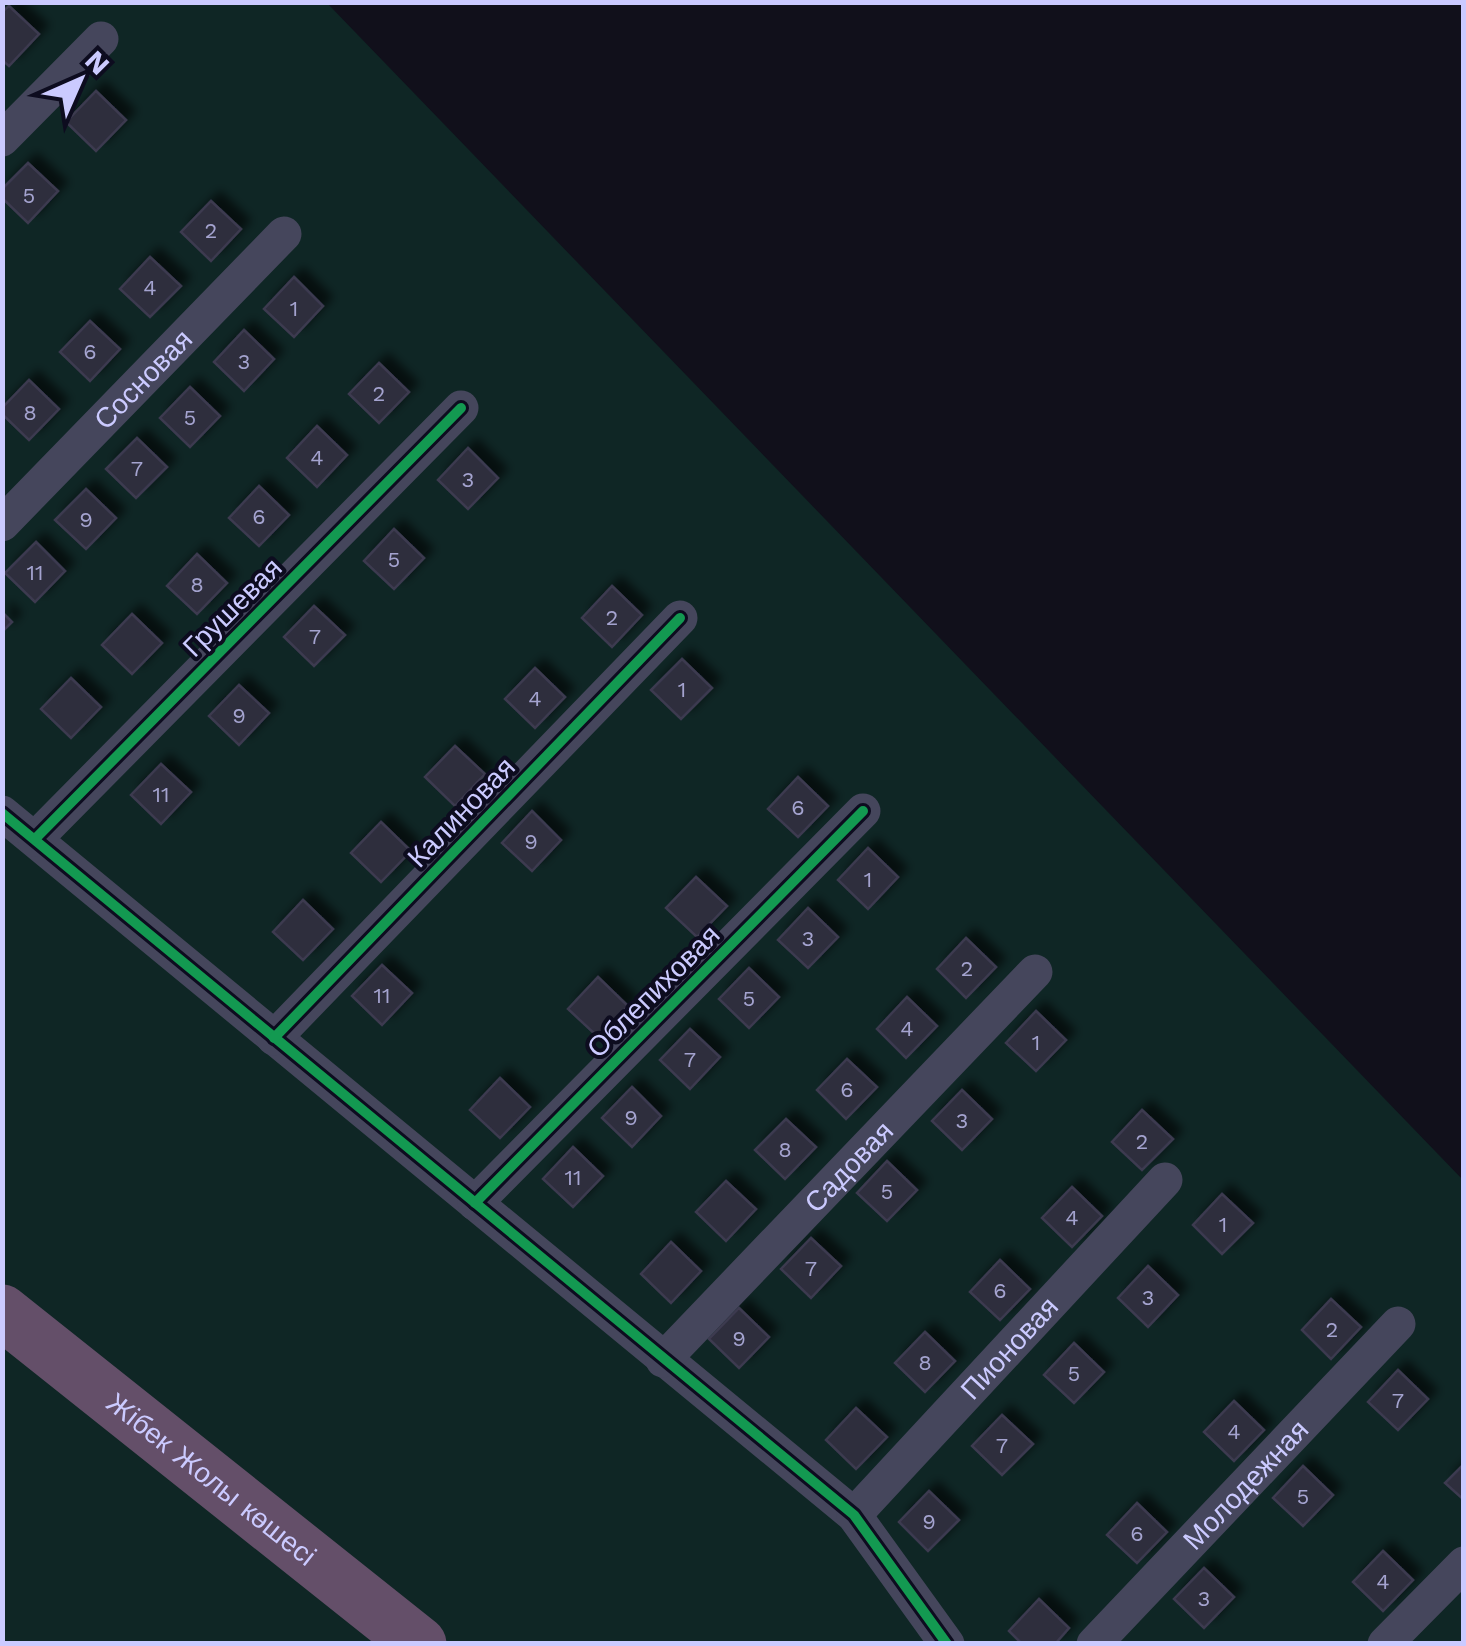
<svg xmlns="http://www.w3.org/2000/svg" width="1466" height="1646" font-family="'Work Sans',sans-serif">
<style>
.green{fill:#0f2625}
.building{fill:#2e2d3e;stroke:#3c3a50;stroke-width:2.5;filter:url(#shadow)}
.lines{fill:none;stroke-linecap:round;stroke-linejoin:round}
.street{stroke:#45465c;stroke-width:35}
.highway{stroke:#644f69;stroke-width:55}
.cycleway-casing{stroke:#0d0c1f;stroke-width:16}
.cycleway{stroke:#139951;stroke-width:10}
.labels{text-anchor:middle;stroke-width:8;stroke-linejoin:round;paint-order:stroke}
.number-label{font-size:22px;fill:#a4a3cf}
.street-label{font-size:28px;fill:#cbcaff;stroke:#0d0c1f}
</style>
<defs>
<filter id="shadow"><feDropShadow dx="9" dy="-9" stdDeviation="5" flood-color="#0009"/></filter>
</defs>
<rect width="100%" height="100%" fill="#11101b"/>
<path class="green" d="M3,3H327L1463,1180V1643L3,1644Z"/>
<g class="building">
<path d="M9,6L39,34L9,66L2,60V12Z"/>
<path d="M96,91L126,120L96,151L66,122Z"/>
<path d="M28,163L58,191L28,223L2,198V189Z"/>
<path d="M211,201L241,229L211,261L181,232Z"/>
<path d="M150,257L181,286L150,317L120,289Z"/>
<path d="M294,277L323,306L294,337L264,309Z"/>
<path d="M90,321L120,349L90,381L60,352Z"/>
<path d="M244,330L274,359L244,391L214,362Z"/>
<path d="M379,363L409,392L379,423L349,394Z"/>
<path d="M29,380L59,409L29,440L2,414V408Z"/>
<path d="M190,387L220,416L190,447L160,418Z"/>
<path d="M317,426L347,455L317,487L287,458Z"/>
<path d="M137,438L167,467L136,498L106,469Z"/>
<path d="M468,448L498,478L468,509L438,480Z"/>
<path d="M259,486L289,515L259,546L229,518Z"/>
<path d="M86,489L116,518L86,549L55,520Z"/>
<path d="M394,529L424,558L394,589L364,561Z"/>
<path d="M36,542L65,571L35,602L5,573Z"/>
<path d="M197,554L227,583L197,614L167,586Z"/>
<path d="M612,586L642,615L612,647L582,618Z"/>
<path d="M314,606L345,635L314,666L284,637Z"/>
<path d="M2,612L12,622L2,632Z"/>
<path d="M132,614L162,643L132,674L102,645Z"/>
<path d="M682,659L712,688L681,719L651,690Z"/>
<path d="M535,668L565,697L535,728L505,699Z"/>
<path d="M71,678L101,707L71,738L41,709Z"/>
<path d="M239,685L269,713L239,745L209,716Z"/>
<path d="M455,746L485,774L455,806L425,777Z"/>
<path d="M161,764L191,792L161,824L131,795Z"/>
<path d="M798,777L828,806L798,837L768,809Z"/>
<path d="M532,811L561,840L532,871L502,843Z"/>
<path d="M381,822L411,851L381,882L351,853Z"/>
<path d="M868,848L898,877L868,909L838,880Z"/>
<path d="M696,877L727,906L697,937L666,908Z"/>
<path d="M303,900L333,929L303,960L273,932Z"/>
<path d="M808,908L838,937L808,968L778,940Z"/>
<path d="M966,938L996,967L966,998L937,969Z"/>
<path d="M382,965L412,993L382,1025L352,996Z"/>
<path d="M749,968L779,997L749,1028L719,999Z"/>
<path d="M598,977L628,1006L598,1037L568,1009Z"/>
<path d="M907,997L937,1026L906,1058L877,1029Z"/>
<path d="M1036,1011L1066,1040L1036,1071L1006,1043Z"/>
<path d="M690,1029L720,1057L690,1089L660,1060Z"/>
<path d="M847,1059L877,1087L846,1119L817,1090Z"/>
<path d="M500,1078L530,1107L500,1138L470,1110Z"/>
<path d="M632,1087L661,1116L632,1147L602,1118Z"/>
<path d="M962,1090L992,1119L962,1150L932,1121Z"/>
<path d="M1142,1110L1173,1139L1142,1170L1112,1142Z"/>
<path d="M786,1119L816,1147L785,1179L755,1150Z"/>
<path d="M573,1147L603,1176L573,1207L543,1179Z"/>
<path d="M887,1161L917,1190L887,1221L857,1193Z"/>
<path d="M726,1181L756,1209L726,1241L696,1212Z"/>
<path d="M1072,1187L1102,1216L1072,1247L1042,1218Z"/>
<path d="M1222,1194L1253,1223L1222,1254L1193,1225Z"/>
<path d="M811,1238L841,1266L811,1298L781,1269Z"/>
<path d="M671,1242L701,1271L671,1303L641,1274Z"/>
<path d="M1000,1260L1030,1289L1000,1320L970,1292Z"/>
<path d="M1148,1266L1178,1295L1148,1327L1118,1298Z"/>
<path d="M1331,1299L1361,1327L1331,1359L1302,1330Z"/>
<path d="M739,1308L769,1337L739,1368L709,1339Z"/>
<path d="M925,1332L955,1361L925,1392L895,1363Z"/>
<path d="M1074,1343L1104,1372L1074,1403L1044,1375Z"/>
<path d="M1398,1370L1428,1399L1398,1430L1368,1402Z"/>
<path d="M1234,1401L1264,1430L1234,1461L1204,1432Z"/>
<path d="M856,1408L887,1437L856,1469L826,1440Z"/>
<path d="M1002,1415L1033,1444L1002,1475L972,1446Z"/>
<path d="M1464,1464V1500L1445,1483Z"/>
<path d="M1303,1466L1333,1495L1303,1526L1273,1498Z"/>
<path d="M929,1491L959,1520L928,1551L899,1522Z"/>
<path d="M1137,1503L1167,1532L1137,1563L1107,1535Z"/>
<path d="M1383,1551L1413,1580L1383,1611L1353,1582Z"/>
<path d="M1204,1568L1234,1597L1204,1628L1174,1599Z"/>
<path d="M1039,1599L1069,1628L1055,1644H1022L1009,1631Z"/>
</g>
<g class="lines">
<g class="street">
<path d="M2,139L101,39"/>
<path id="s1" d="M2,524L284,234"/>
<path d="M2,813L854,1515L947,1644"/>
<path d="M35,839L461,408"/>
<path d="M274,1038L680,618"/>
<path d="M475,1203L863,811"/>
<path id="s2" d="M663,1360L1035,972"/>
<path id="s3" d="M854,1515L1165,1180"/>
<path id="s4" d="M1094,1644L1398,1324"/>
<path d="M1385,1644L1464,1564"/>
</g>
<path class="highway" id="s5" d="M2,1312L419,1644"/>
<g class="cycleway-casing">
<g id="cycleway">
<path d="M2,813L854,1515L947,1644"/>
<path d="M35,839L461,408"/>
<path d="M274,1038L680,618"/>
<path d="M475,1203L863,811"/>
</g>
</g>
<use href="#cycleway" class="cycleway"/>
</g>
<g class="labels">
<g class="number-label">
<text x="29" y="203">5</text>
<text x="211" y="238">2</text>
<text x="150" y="295">4</text>
<text x="294" y="316">1</text>
<text x="90" y="359">6</text>
<text x="244" y="369">3</text>
<text x="379" y="401">2</text>
<text x="30" y="420">8</text>
<text x="190" y="425">5</text>
<text x="317" y="465">4</text>
<text x="137" y="476">7</text>
<text x="468" y="487">3</text>
<text x="259" y="524">6</text>
<text x="86" y="527">9</text>
<text x="394" y="567">5</text>
<text x="35" y="580">11</text>
<text x="197" y="592">8</text>
<text x="612" y="625">2</text>
<text x="315" y="644">7</text>
<text x="682" y="697">1</text>
<text x="535" y="706">4</text>
<text x="239" y="723">9</text>
<text x="161" y="802">11</text>
<text x="798" y="815">6</text>
<text x="531" y="849">9</text>
<text x="868" y="887">1</text>
<text x="808" y="946">3</text>
<text x="967" y="976">2</text>
<text x="382" y="1003">11</text>
<text x="749" y="1006">5</text>
<text x="907" y="1036">4</text>
<text x="1036" y="1050">1</text>
<text x="690" y="1067">7</text>
<text x="847" y="1097">6</text>
<text x="631" y="1125">9</text>
<text x="962" y="1128">3</text>
<text x="1142" y="1149">2</text>
<text x="785" y="1157">8</text>
<text x="573" y="1185">11</text>
<text x="887" y="1199">5</text>
<text x="1072" y="1225">4</text>
<text x="1223" y="1232">1</text>
<text x="811" y="1276">7</text>
<text x="1000" y="1298">6</text>
<text x="1148" y="1305">3</text>
<text x="1332" y="1337">2</text>
<text x="739" y="1346">9</text>
<text x="925" y="1370">8</text>
<text x="1074" y="1381">5</text>
<text x="1398" y="1408">7</text>
<text x="1234" y="1439">4</text>
<text x="1002" y="1453">7</text>
<text x="1303" y="1504">5</text>
<text x="929" y="1529">9</text>
<text x="1137" y="1541">6</text>
<text x="1383" y="1589">4</text>
<text x="1204" y="1606">3</text>
</g>
<g class="street-label">
<text dy="10" stroke="none"><textPath href="#s1" startOffset="202">Сосновая</textPath></text>
<text transform="translate(232 607) rotate(-45)" y="10">Грушевая</text>
<text transform="translate(461 812) rotate(-46)" y="10">Калиновая</text>
<text transform="translate(653 991) rotate(-45)" y="10">Облепиховая</text>
<text dy="10" stroke="none"><textPath href="#s2" startOffset="268">Садовая</textPath></text>
<text dy="10" stroke="none"><textPath href="#s3" startOffset="228">Пионовая</textPath></text>
<text dy="10" stroke="none"><textPath href="#s5" startOffset="268">Жібек Жолы көшесі</textPath></text>
<text dy="10" stroke="none"><textPath href="#s4" startOffset="220">Молодежная</textPath></text>
</g>
</g>
<rect width="1466" height="1646" fill="none" stroke="#cbcaff" stroke-width="10"/>
<g transform="translate(80 80) rotate(45)" stroke="#0d0c1f" stroke-width="8" paint-order="stroke">
<path d="M0-8L18 38L0 25L-18 38Z" fill="#cbcaff"/>
<text y="-15" font-size="28" font-weight="bold" text-anchor="middle" fill="#cbcaff">N</text>
</g>
</svg>
